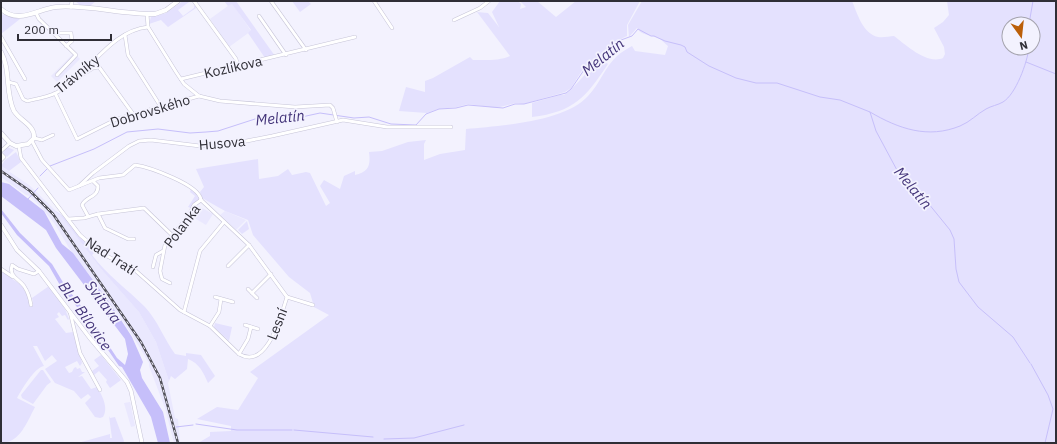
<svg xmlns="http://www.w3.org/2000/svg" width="1057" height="444" font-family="'IBM Plex Sans',sans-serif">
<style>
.built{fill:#eae8fe}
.green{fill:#e4e1fe;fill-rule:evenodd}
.water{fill:#c6bffa}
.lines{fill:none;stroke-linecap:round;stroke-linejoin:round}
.stream{stroke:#c6bffa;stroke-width:1}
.minor-casing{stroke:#c7c5d8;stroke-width:4}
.tertiary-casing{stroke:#c7c5d8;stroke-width:4.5}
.secondary-casing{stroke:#c7c5d8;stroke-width:5}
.minor{stroke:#fff;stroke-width:3}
.tertiary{stroke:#fff;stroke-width:3.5}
.secondary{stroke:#fff;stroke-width:4}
.rail-casing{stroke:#52515a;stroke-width:2.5}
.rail{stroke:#f3f2fe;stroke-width:1;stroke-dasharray:3;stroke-linecap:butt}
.labels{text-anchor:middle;stroke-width:3.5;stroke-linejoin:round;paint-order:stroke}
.street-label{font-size:14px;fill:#2f2e36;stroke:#f3f2fe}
.water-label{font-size:15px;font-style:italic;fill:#44357a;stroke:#f3f2fe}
</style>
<rect width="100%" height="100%" fill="#f3f2fe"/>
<g class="built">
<path d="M232,3L251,31L229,47L210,19Z"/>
<path d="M74,53L80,59L57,82L51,76Z"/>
<path d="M1,166L29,185L60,215L102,270L139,312L156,342L169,381L168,383L175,418L178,419L180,443H174L165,408L149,366V363L132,335L113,306L69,248L55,224L41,207L30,196L26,195L1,177Z"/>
<path d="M197,205L213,214L206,225L191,216Z"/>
<path d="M225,211L246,220L236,230L220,215Z"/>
<path d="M130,402L135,426L131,427L124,403Z"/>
</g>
<g class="green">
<path d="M75,1H96L90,6L80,5Z"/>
<path d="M183,1L193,2H189L178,10L183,16L194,8V5L196,8L168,27L161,20L149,24L151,17L166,13Z"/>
<path d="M224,1H236L275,56L265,58L248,33L251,30L232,4L228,6Z"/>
<path d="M292,1H308L311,4L300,12Z"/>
<path d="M500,1H518L521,4L520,9L526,7L520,1H537L556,17L576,1H640L627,25V36C616,40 614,49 606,56C599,60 591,67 583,69L571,88L565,92L524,104L516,103L496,108L468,104L457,107L438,109L427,113L399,111L406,87L425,92V81L433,78L470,57L473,60C486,60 499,61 510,56L477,12L488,13L499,27L492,12Z"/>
<path d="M642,1H852C857,13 863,34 878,37C884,38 889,36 894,36C906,45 927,65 943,58L945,54L944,47L934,28L943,22L949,15L947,1H1056V443H198L210,436V432L231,431V426L197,419L217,407L238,410L258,378L250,372L329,315L312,306L313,303L310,293L289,277L253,235L248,220L225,211L202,198L200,192L204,187L196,169L258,159L259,179L278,176L288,169L292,175L306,172L310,173L326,206L330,203L320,186L324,180L340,189L344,176L355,171V175C368,172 371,166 369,152L382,151L408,142L426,140L424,144V160L440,154L465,150L466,129C499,126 565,122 588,96C599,85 605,67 617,56C621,52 627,49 632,46L635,51L665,55L668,46C665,44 663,41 660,39C653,34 642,37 637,28L629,37L628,25ZM1009,24H1033V48H1009Z"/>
<path d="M1,14L20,19L1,34Z"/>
<path d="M602,60L608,64C586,97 574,112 532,117V103L560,95H564C578,85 587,69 602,60Z"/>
<path d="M7,147L14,150L7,157L3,153Z"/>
<path d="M16,152L21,162L9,171L1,166L5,160Z"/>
<path d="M191,189L200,198L191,208L188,207L195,196L190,192Z"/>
<path d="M53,210C67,215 73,231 84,241C88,245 92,248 95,252L92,255C107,275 127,289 145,307C158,321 164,339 175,354L186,356V353L201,355L215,376L208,383C203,372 200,364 188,359L187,369L175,379L171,376L169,381L156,342L139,312L102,270L60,215Z"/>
<path d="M247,221L249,229L242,234L238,230Z"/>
<path d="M1,271L21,285L32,303H33L32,298L49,286L65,309L69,319L68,320L65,315L62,316L59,312L57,314L59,317L55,319L66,333L73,332L82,363L80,366L77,361L65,367L69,373L72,372L74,368L76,367L77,369L80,368L82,372H85L78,377L82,376L91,389L97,387C102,395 109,408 103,417L100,418L95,417L85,403L91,397L88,394L81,399L74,391L55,383L45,369L57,361L52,355L45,361L37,346H33L44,366C34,368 22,389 17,398L35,407C27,422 20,443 1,443Z"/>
<path d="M215,323L232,327L229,341L214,327Z"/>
<path d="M101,355L121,380L110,388L106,382L107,380L99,371L94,375L92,371L99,366L94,360Z"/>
<path d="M41,370H43L51,382L47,385L33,404L22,398L21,395Z"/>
<path d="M109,416L110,418L115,417L124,441L123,443H78L110,434V438H112Z"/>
</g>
<path class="water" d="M1,182L9,184L44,211L62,244L73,253L112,306L132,337L143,362L140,370L142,378L163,412L170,443H158L151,417L122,367L119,366L89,322L61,287L49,266L17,235L1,213V209L20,233L52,264L64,284L92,320L117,358L125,365L128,354L125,339L56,248L46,230L1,196Z"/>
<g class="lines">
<g class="stream">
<path d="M1029,24L1033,1"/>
<path d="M1026,62L1056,74"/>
<path d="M870,112C899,129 928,139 960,126C970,122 977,114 986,109C991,106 998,105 1003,102C1016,94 1027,63 1029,48"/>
<path d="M40,176L50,166L94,149L127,132L158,129L190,133L206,132L218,131L255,119L297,118L320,113L354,118L369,117L391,124L416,125L426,114L439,109L456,108L468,105L503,108L515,104H524L566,93L571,89L584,70L606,56L621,40L632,36L638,29L651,36H654L665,41L681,45L685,47L687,52L709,66L736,78L756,83H777L820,97L840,100L870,112L876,131L898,172L924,198L950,230L954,239L956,269L959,282L978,307L1013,337L1030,363"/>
<path d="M28,199L38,188"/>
<path d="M1031,364L1048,395L1053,409L1045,443"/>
<path d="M196,424L237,430H292"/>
<path d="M176,427L193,425"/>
<path d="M294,430L373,437"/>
<path d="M384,439L414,438L464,425"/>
</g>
<g class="minor-casing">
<g id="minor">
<path d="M194,1L236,59L238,66"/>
<path d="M271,1L306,50"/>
<path d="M374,1L392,28"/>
<path d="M71,7L72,1"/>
<path d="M36,13L39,19L76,55L57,75"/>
<path d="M147,14L148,27L176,72L184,84L199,96L220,101L295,107L330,105L333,108L337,122"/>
<path d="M259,16L286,55"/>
<path d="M454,20L480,8L489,1"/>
<path d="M54,33H71L72,41L66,46"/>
<path d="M125,35L128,55L161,107"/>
<path d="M1,37L25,79"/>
<path d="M77,78L93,68L99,67L133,114"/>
<path d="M181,79L355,37"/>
<path d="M8,82L16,84L23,99L27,101C36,99 48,97 56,93C89,75 109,31 148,27"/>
<path d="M55,93L77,139L117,119L199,96"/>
<path d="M34,138L42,140L53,135"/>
<path d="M32,141L42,160L69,190L99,178L123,175L135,165C149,167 200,185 201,200"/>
<path d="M19,147L21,158L80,235L101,253L136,271L180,310L210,326L239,354C267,371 281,315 287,297L249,245L201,200"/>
<path d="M1,151L10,143"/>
<path d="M1,154L4,157L1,160"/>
<path d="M79,186L93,173L129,146L139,141L151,140L200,146L226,145L272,136L343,120L387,127H451"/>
<path d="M98,214L144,208L172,235"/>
<path d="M88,216L82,205C86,196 98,198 98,186L93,181"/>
<path d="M68,219L84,218L98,214L105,228L128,239H134"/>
<path d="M228,266L249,245"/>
<path d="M153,267L156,255L163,251"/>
<path d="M1,269L13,277"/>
<path d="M170,283L162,279L160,271L165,245L189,215L194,205L201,200"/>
<path d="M248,289L257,298"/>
<path d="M252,293L271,274"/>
<path d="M215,297L233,302"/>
<path d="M287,297L313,305"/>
<path d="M31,305C30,298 28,292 24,286C18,278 9,277 12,265L18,269L34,274L39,271"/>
<path d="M70,312L80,353L100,390"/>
<path d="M184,312L200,251L224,222"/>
<path d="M245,325L258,329"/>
<path d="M210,326L219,312L221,299"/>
<path d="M239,354L248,339L251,327"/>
</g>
</g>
<g class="tertiary-casing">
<path id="tertiary" d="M1,225L17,250L39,271L89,337L127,382L131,391L142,443"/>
</g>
<g class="secondary-casing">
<g id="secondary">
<path d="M1,9C19,25 37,9 56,7C86,4 124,15 155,14L166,10L178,1"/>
<path d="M1,52C11,70 5,93 14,111C20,121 35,125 34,138L28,144L16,146L10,143L1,133"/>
</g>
</g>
<use href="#minor" class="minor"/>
<use href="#tertiary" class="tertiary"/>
<use href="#secondary" class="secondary"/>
<g class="rail-casing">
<path id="rail" d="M1,171L30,191L53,214L141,342L160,378L178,443"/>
</g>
<use href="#rail" class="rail"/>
</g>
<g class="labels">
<g class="street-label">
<text transform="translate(233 67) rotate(-13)" y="5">Kozlíkova</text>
<text transform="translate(77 74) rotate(-39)" y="5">Trávníky</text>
<text transform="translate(150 111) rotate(-17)" y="5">Dobrovského</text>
<text transform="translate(222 143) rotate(-5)" y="5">Husova</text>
<text transform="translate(182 226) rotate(-53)" y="5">Polanka</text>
<text transform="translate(111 256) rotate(33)" y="5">Nad Tratí</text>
<text transform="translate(277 324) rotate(-69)" y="5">Lesní</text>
</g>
<g class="water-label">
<text transform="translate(603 57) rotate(-39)" y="5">Melatín</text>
<text transform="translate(280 118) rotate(-6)" y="5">Melatín</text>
<text transform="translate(913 188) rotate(50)" y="5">Melatín</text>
<text transform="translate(103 302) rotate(53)" y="5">Svitava</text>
<text transform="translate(85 316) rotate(55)" y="5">BLP Bílovice</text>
</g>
</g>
<rect width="1057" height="444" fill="none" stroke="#2f2e36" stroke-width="4"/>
<g transform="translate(1021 36) rotate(165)"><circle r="19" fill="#f3f2fe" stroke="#a5a4ae"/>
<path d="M0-3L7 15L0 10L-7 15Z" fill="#bb5f09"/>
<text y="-6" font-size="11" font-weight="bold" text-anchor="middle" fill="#2f2e36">N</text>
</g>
<path d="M18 34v6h93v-6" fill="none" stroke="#2f2e36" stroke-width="2"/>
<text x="24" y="34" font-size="12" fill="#2f2e36" stroke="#f3f2fe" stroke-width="3" paint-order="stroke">200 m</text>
</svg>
